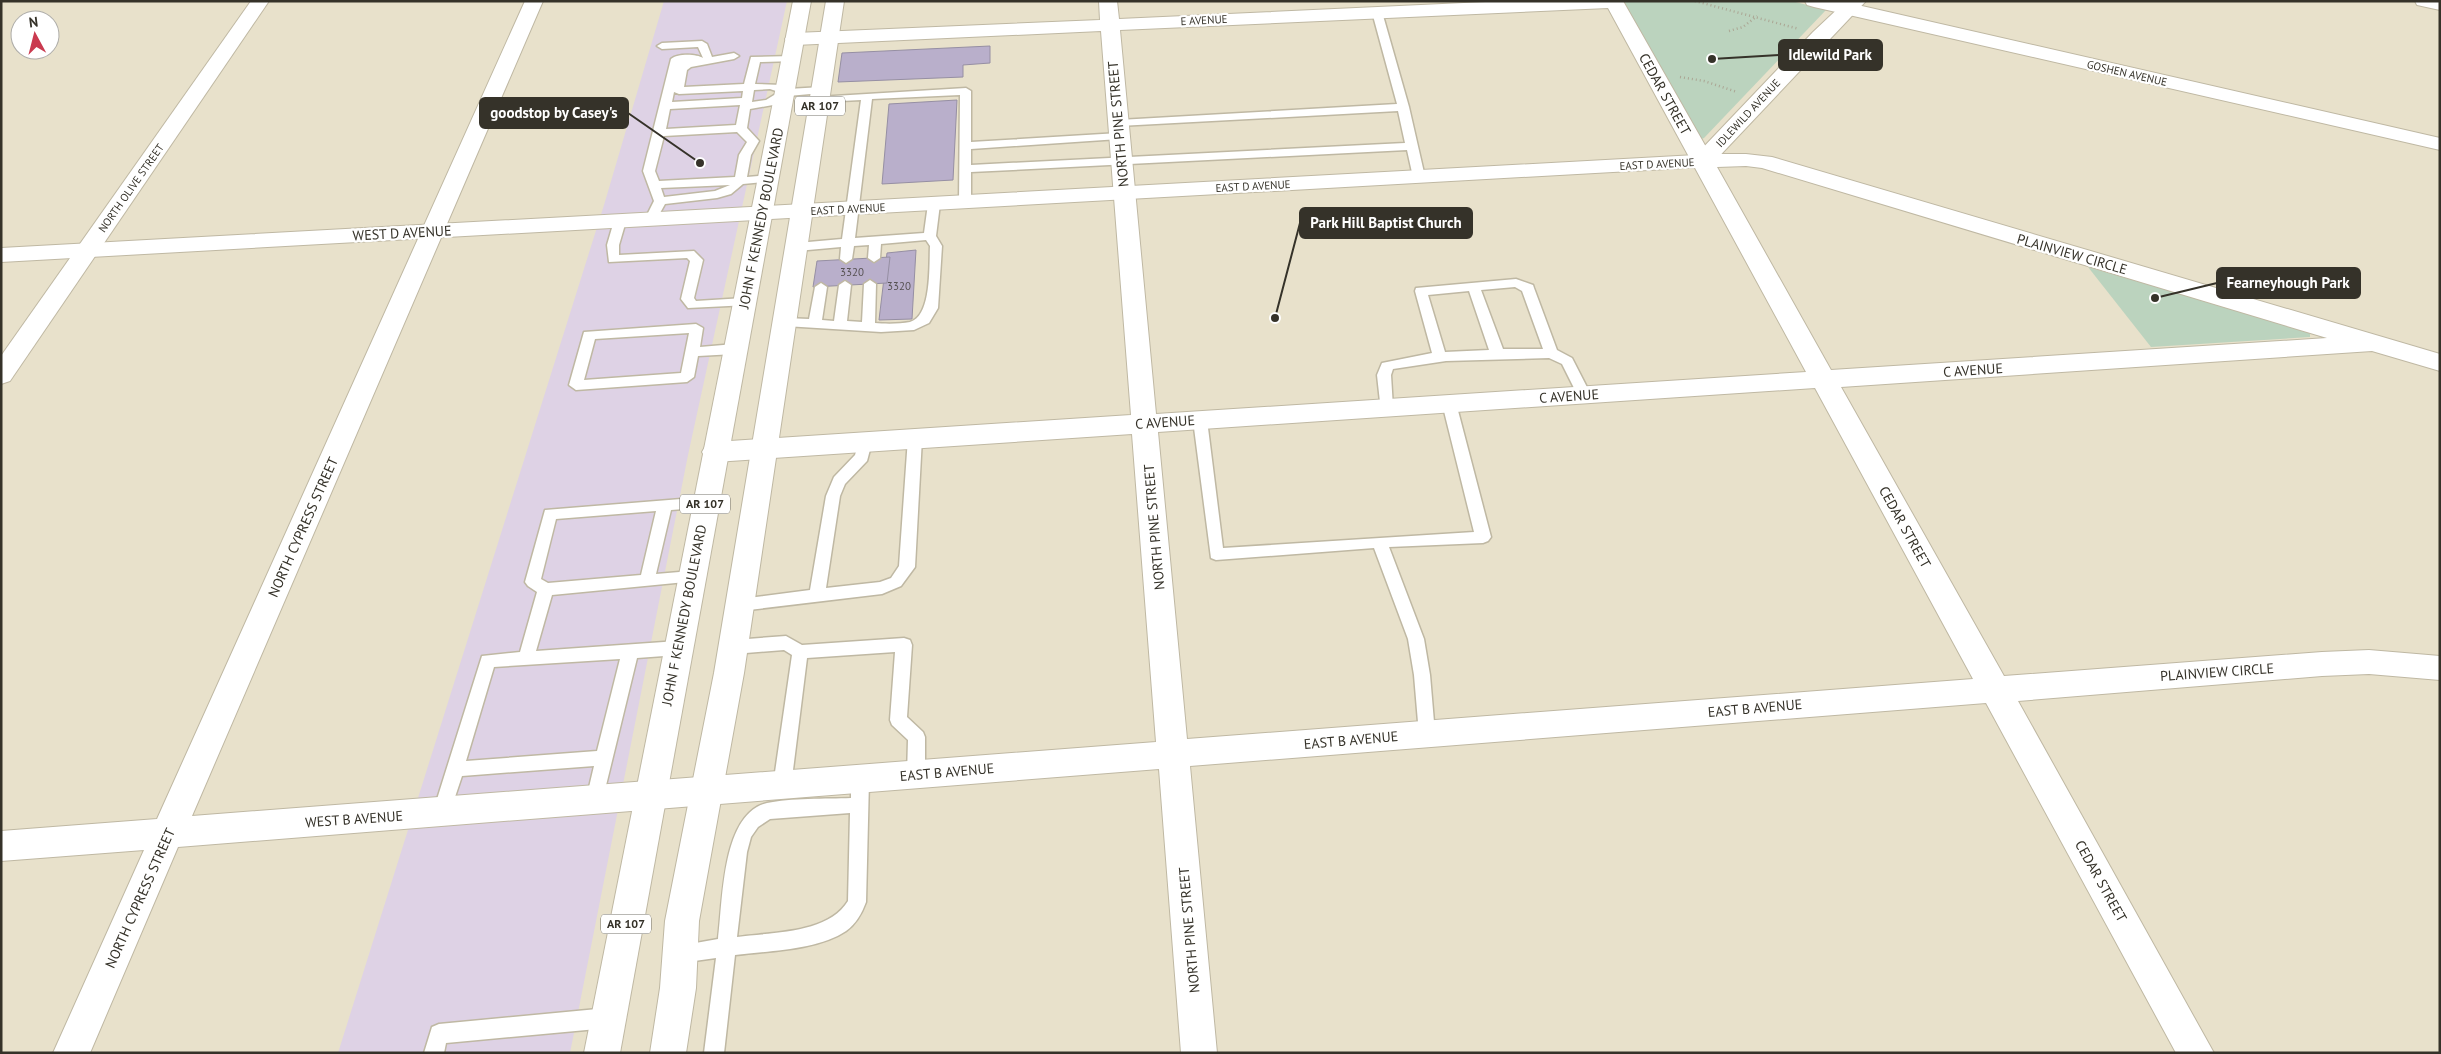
<svg xmlns="http://www.w3.org/2000/svg" width="2441" height="1054" font-family="'PT Sans',sans-serif">
<style>
.commercial{fill:#ded2e5}
.green{fill:#bbd3be}
.building{fill:#b9afcb;stroke:#968fa3}
.lines{fill:none;stroke-linecap:round;stroke-linejoin:round}
.lane-casing{stroke:#bfb8a3;stroke-width:3}
.street-casing{stroke:#bfb8a3;stroke-width:2}
.secondary-casing{stroke:#bfb8a3;stroke-width:2}
.primary-casing{stroke:#bfb8a3;stroke-width:2}
.path{stroke:#aba694;stroke-width:2.5;stroke-dasharray:1 3;stroke-linecap:butt}
.lane{fill:#fff;fill-rule:evenodd}
.street{fill:#fff;fill-rule:evenodd}
.secondary{fill:#fff;fill-rule:evenodd}
.primary{fill:#fff;fill-rule:evenodd}
.labels{text-anchor:middle;stroke-width:4.5;stroke-linejoin:round;paint-order:stroke}
.far-street-label{font-size:11px;fill:#353229;stroke:#fff}
.number-label{font-size:11px;fill:#565152}
.shield{fill:#fff;stroke:#727069;stroke-width:1}
.shield-label{font-size:12px;font-weight:bold;fill:#353229}
.street-label{font-size:14px;fill:#353229;stroke:#fff}
.leader{fill:none;stroke:#353229;stroke-width:2}
.callout-dot{fill:#353229;stroke:#fff;stroke-width:2}
.callout{fill:#353229;stroke:#353229;stroke-width:2}
.callout-label{font-size:15px;text-anchor:middle;font-weight:bold;fill:#fff}
</style>
<rect width="100%" height="100%" fill="#e8e1cb"/>
<path class="commercial" d="M664,1H787L688,455L570,1053H338L604,205Z"/>
<g class="green">
<path d="M1613,1H1792L1826,10L1704,138L1699,140Z"/>
<path d="M2088,267L2304,330L2310,334V337L2151,347Z"/>
</g>
<g class="building">
<path d="M990,46V63L963,65V77L838,82L842,53Z"/>
<path d="M957,100L953,180L882,184L889,104Z"/>
<path d="M916,250L912,319L879,320L887,253Z"/>
<path d="M890,257L887,283L813,287L817,261Z"/>
</g>
<g class="lines">
<g class="lane-casing">
<g id="lane">
<path d="M1377,9L1382,12L1409,107L1425,177L1423,179H1415L1413,177L1407,150L971,172V202L965,206L959,202L960,95L872,99L855,238L924,233L928,204L930,201H938L940,204L936,236L942,246L938,308L929,323L914,330L881,332L785,326L778,322L785,318L809,319L815,287L821,283L827,287L822,320L834,321L839,285L845,281L851,285L847,321L862,322L864,284L870,280L876,284L875,323C885,324 900,324 910,322C932,316 929,265 930,246L926,240L881,244L880,258L874,262L868,258L869,245L854,246L852,259L846,263L840,259L841,247L797,251L791,247L797,243L842,239L861,100L821,102L817,101V97L966,88L971,91V142L1119,133L1125,136L1119,139L971,149V165L1405,143L1398,111L1119,126L1113,123L1119,120L1397,104L1372,12Z"/>
<path d="M702,41L707,44L712,57L734,53L739,56L734,59L691,67L687,70L684,87L744,84L751,57L792,56L797,59L796,61L760,62L755,84L782,85L788,89L822,87L827,90L822,93L788,96L773,105L750,109L747,128L759,141L751,155L747,177L770,175L776,179L774,181L743,184L731,194L717,198L665,204L655,222H647L645,219L654,201L643,171L671,59C678,53 697,54 703,58L698,47L662,49L657,46L662,43ZM770,89L779,92L766,100L752,102L754,90ZM743,91L742,98L672,102L674,92L679,94ZM740,105L736,125L666,129L670,109ZM737,132L747,142L739,155L735,177L659,181L655,171L664,136ZM730,185L715,191L664,197L661,188Z"/>
<path d="M620,217L626,221L619,245V255L694,251L703,260L694,298L696,301L744,298L750,302L749,305L688,308L681,299L690,261L687,258L609,262L607,245L614,221Z"/>
<path d="M1516,279L1533,285L1534,288L1557,350L1572,358L1591,395L1589,398H1579L1562,364L1549,358L1446,361L1393,369L1391,375L1393,408L1391,411H1381L1377,375L1382,363L1432,353L1415,291L1416,288ZM1515,287L1522,291L1543,349H1503L1481,290ZM1469,291L1489,350L1445,352L1428,295Z"/>
<path d="M696,324L703,328L700,347L735,344L742,349L735,354L698,356L694,377L687,382L576,390L569,385L584,332ZM689,333L681,373L584,380L595,339Z"/>
<path d="M1449,398L1456,403L1491,537L1488,541L1483,543L1389,547L1424,639L1430,675L1435,734L1433,739L1427,741L1421,739L1419,734L1414,675L1408,639L1374,548L1216,560L1211,558L1193,420L1200,415L1207,420L1223,548L1474,532L1442,403Z"/>
<path d="M915,433L920,434L922,438L915,567L901,586L882,594L740,611L734,609L732,605L734,601L740,599L810,590L826,496L834,477L855,455L860,438H870L872,442L867,461L845,484L840,496L826,588L880,582L891,578L899,566L908,438L910,434Z"/>
<path d="M706,497L711,499L713,503L711,507L671,510L656,574L691,571L696,573L699,577L696,581L552,595L536,651L678,641L684,643L686,648L684,653L678,655L637,658L601,806L595,808L589,806L586,800L594,766L462,776L448,818L442,820L436,818L433,812L482,656L520,652L537,592L528,586L525,582L545,510ZM656,511L641,575L548,583L541,579L556,519ZM620,659L597,751L466,761L494,667Z"/>
<path d="M786,636L802,645L904,638L910,640L912,645L907,717L923,732L925,737V775L922,780L916,783L910,780L907,775L908,740L892,725L890,720L895,652L807,658L791,786L788,791L782,794L776,791L773,786L792,655L784,650L734,654L728,652L726,647L728,642L734,640Z"/>
<path d="M860,772L866,775L869,780L866,902C862,913 856,924 846,931C818,950 768,951 735,955L724,1053H704L716,958L680,963L673,961L671,954L673,947L718,939C723,903 721,814 767,803C790,798 826,799 851,798V780L854,775ZM850,813L848,901C828,934 772,932 737,937L747,852L751,837L758,827L770,819Z"/>
<path d="M608,1008L615,1011L618,1018L615,1025L608,1028L446,1043L444,1053H424L432,1027L439,1024Z"/>
</g>
</g>
<g class="street-casing">
<g id="street">
<path d="M251,1H269L10,381L1,384V356Z"/>
<path d="M525,1H543L192,816L1156,742L1132,434L715,462L706,459L702,452L706,445L715,442L1131,415L1101,31L795,45L788,43L785,39L788,35L795,33L1100,20L1099,1H1117L1119,19L1507,1H1623L1710,154H1746L1772,157L2440,354V371L2372,351L1841,387L2004,676L2322,652L2369,650L2440,656V680L2369,674L2322,676L2018,701L2214,1053H2176L1986,703L1190,766L1217,1053H1181L1159,769L178,847L90,1053H53L144,850L1,861V831L157,819ZM1608,8L1806,372L1156,414L1120,30ZM1746,166L1762,168L2327,338L1831,370L1717,167ZM1815,388L1973,679L1187,739L1158,432Z"/>
<path d="M1805,1H1840L2440,138V150L1814,7L1807,5Z"/>
<path d="M2415,1H2440V10L2417,5Z"/>
</g>
</g>
<g class="secondary-casing">
<path id="secondary" d="M1846,1H1866L1710,166L1702,167L1,262V248L1696,155L1813,32Z"/>
</g>
<g class="primary-casing">
<g id="primary">
<path d="M793,1H811L620,1053H584Z"/>
<path d="M826,1H844L744,673L699,921L696,988L686,1053H650L660,988L665,921L714,673Z"/>
</g>
</g>
<g class="path">
<path d="M1695,1L1799,29"/>
<path d="M1729,31L1743,27L1757,16"/>
<path d="M1680,77L1704,81L1737,92"/>
</g>
<use href="#lane" class="lane"/>
<use href="#street" class="street"/>
<use href="#secondary" class="secondary"/>
<use href="#primary" class="primary"/>
</g>
<g class="labels">
<g class="far-street-label">
<text transform="translate(1204 20) rotate(-3)" y="4">E AVENUE</text>
<text transform="translate(2127 73) rotate(13)" y="4">GOSHEN AVENUE</text>
<text transform="translate(1748 113) rotate(-47)" y="4">IDLEWILD AVENUE</text>
<text transform="translate(1657 164) rotate(-3)" y="4">EAST D AVENUE</text>
<text transform="translate(1253 186) rotate(-3)" y="4">EAST D AVENUE</text>
<text transform="translate(131 188) rotate(-55)" y="4">NORTH OLIVE STREET</text>
<text transform="translate(848 209) rotate(-3)" y="4">EAST D AVENUE</text>
</g>
<g class="number-label">
<text x="852" y="276">3320</text>
<text x="899" y="290">3320</text>
</g>
<g class="shield">
<rect x="795" y="96.5" width="50" height="19" rx="4"/>
<rect x="680" y="494.5" width="50" height="19" rx="4"/>
<rect x="601" y="914.5" width="50" height="19" rx="4"/>
</g>
<g class="shield-label">
<text x="820" y="110">AR 107</text>
<text x="705" y="508">AR 107</text>
<text x="626" y="928">AR 107</text>
</g>
<g class="street-label">
<text transform="translate(1665 94) rotate(61)" y="5">CEDAR STREET</text>
<text transform="translate(1118 124) rotate(-95)" y="5">NORTH PINE STREET</text>
<text transform="translate(761 218) rotate(-79)" y="5">JOHN F KENNEDY BOULEVARD</text>
<text transform="translate(402 233) rotate(-3)" y="5">WEST D AVENUE</text>
<text transform="translate(2072 254) rotate(16)" y="5">PLAINVIEW CIRCLE</text>
<text transform="translate(1973 370) rotate(-4)" y="5">C AVENUE</text>
<text transform="translate(1569 396) rotate(-4)" y="5">C AVENUE</text>
<text transform="translate(1165 422) rotate(-4)" y="5">C AVENUE</text>
<text transform="translate(303 527) rotate(-66)" y="5">NORTH CYPRESS STREET</text>
<text transform="translate(1154 527) rotate(-95)" y="5">NORTH PINE STREET</text>
<text transform="translate(1905 527) rotate(61)" y="5">CEDAR STREET</text>
<text transform="translate(684 615) rotate(-79)" y="5">JOHN F KENNEDY BOULEVARD</text>
<text transform="translate(2217 672) rotate(-4)" y="5">PLAINVIEW CIRCLE</text>
<text transform="translate(1755 708) rotate(-5)" y="5">EAST B AVENUE</text>
<text transform="translate(1351 740) rotate(-5)" y="5">EAST B AVENUE</text>
<text transform="translate(947 772) rotate(-5)" y="5">EAST B AVENUE</text>
<text transform="translate(354 819) rotate(-4)" y="5">WEST B AVENUE</text>
<text transform="translate(2101 881) rotate(61)" y="5">CEDAR STREET</text>
<text transform="translate(140 898) rotate(-66)" y="5">NORTH CYPRESS STREET</text>
<text transform="translate(1189 930) rotate(-95)" y="5">NORTH PINE STREET</text>
</g>
</g>
<path class="leader" d="M1712 59L1779 55M700 163L628 113M1275 318L1300 223M2155 298L2217 283"/>
<g class="callout-dot">
<circle cx="1712" cy="59" r="5"/>
<circle cx="700" cy="163" r="5"/>
<circle cx="1275" cy="318" r="5"/>
<circle cx="2155" cy="298" r="5"/>
</g>
<g class="callout">
<rect x="1779" y="40" width="103" height="30" rx="5"/>
<rect x="480" y="98" width="148" height="30" rx="5"/>
<rect x="1300" y="208" width="172" height="30" rx="5"/>
<rect x="2217" y="268" width="143" height="30" rx="5"/>
</g>
<g class="callout-label">
<text x="1830" y="60">Idlewild Park</text>
<text x="554" y="118">goodstop by Casey's</text>
<text x="1386" y="228">Park Hill Baptist Church</text>
<text x="2288" y="288">Fearneyhough Park</text>
</g>
<rect width="2441" height="1054" fill="none" stroke="#353229" stroke-width="5"/>
<g transform="translate(35 35) rotate(353)"><circle r="24" fill="#ffffff" stroke="#aeada9"/>
<path d="M0-4L9 19L0 12L-9 19Z" fill="#ca3a4f"/>
<text y="-8" font-size="14" font-weight="bold" text-anchor="middle" fill="#353229">N</text>
</g>
</svg>
